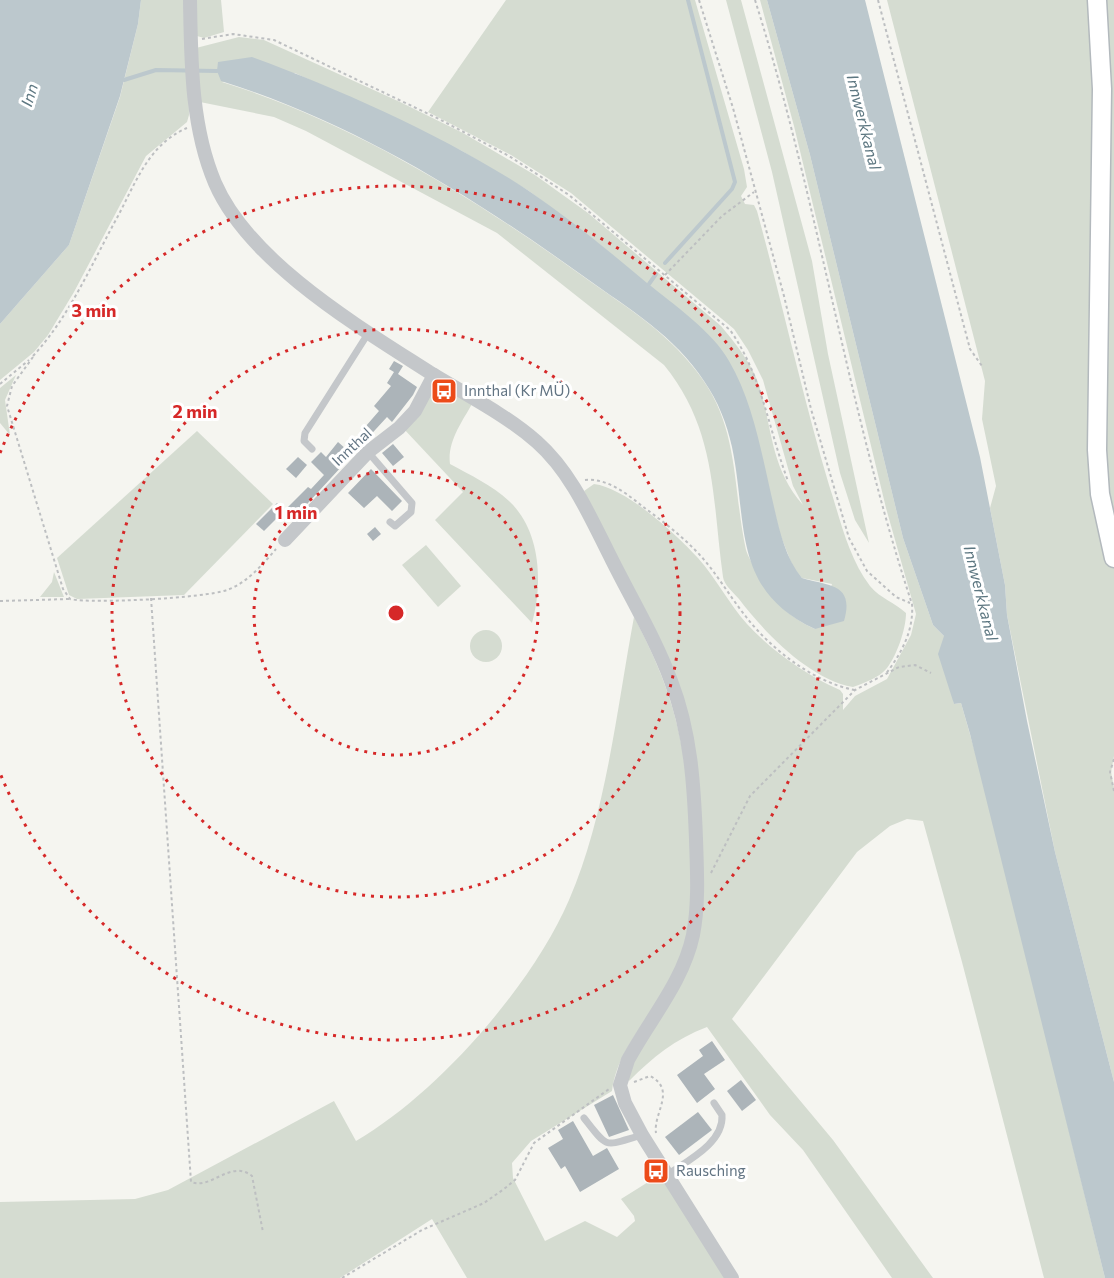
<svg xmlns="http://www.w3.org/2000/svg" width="1114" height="1278" font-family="Commissioner,sans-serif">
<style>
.green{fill:#d5dcd1;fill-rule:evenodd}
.water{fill:#bcc8cd}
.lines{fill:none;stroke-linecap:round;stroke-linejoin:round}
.stream{stroke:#bcc8cd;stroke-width:4}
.building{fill:#acb4b9}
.secondary-casing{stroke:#b3b9bd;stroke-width:21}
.path{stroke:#bdbfc1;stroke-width:2;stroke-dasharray:3 3;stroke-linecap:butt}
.service{stroke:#c4c7ca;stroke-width:7}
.minor{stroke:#c4c7ca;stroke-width:14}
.secondary{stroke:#fff;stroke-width:18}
.ring{fill:none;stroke:#d62828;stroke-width:3;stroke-dasharray:3 6}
.labels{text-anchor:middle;stroke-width:6;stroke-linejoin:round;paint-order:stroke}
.poi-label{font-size:15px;fill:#627483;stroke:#fff;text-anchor:start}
.street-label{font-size:15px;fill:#627483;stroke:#fff}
.water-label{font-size:16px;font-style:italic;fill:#5d7781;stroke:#fff}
.centre{fill:#d62828;stroke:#fff;stroke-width:3}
.ring-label{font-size:18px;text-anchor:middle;font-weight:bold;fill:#d62828;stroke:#fff;stroke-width:6;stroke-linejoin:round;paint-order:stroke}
</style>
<rect width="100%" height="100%" fill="#f5f5f0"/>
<g class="green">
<path d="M141,0H187L189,115L187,122L146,156L74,292L48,335L34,352L0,380V324L69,245L120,97L138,24Z"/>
<path d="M195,0H221L224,32L204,38L197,36Z"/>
<path d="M506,0H695L744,169L747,187L741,196L745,204L754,205L757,211C782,302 802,394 829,485C840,518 848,557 870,586C881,599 894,602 906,613C906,629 897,655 887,668C879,678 864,683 853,687C809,679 765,633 739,599C734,593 724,585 723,577C712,499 717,430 664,365L497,233L306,131L274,117L200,102L196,48L239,37L264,40L400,102L463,133L535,175L588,213L721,326C736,344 754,366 760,389C773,432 771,468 803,505L793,486L763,380L748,350L734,329L571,193L511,155L428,112ZM295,73L462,151L529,191L598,243L705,333L754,429L780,534L793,567L802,578L832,584L815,629C785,615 772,599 756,570C753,564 748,557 746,550C733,491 739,431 703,380C671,334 629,309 584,277C471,196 354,123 222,82Z"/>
<path d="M726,0H741L812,261L828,354L869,543L855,520L840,473L772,172Z"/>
<path d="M760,0H767L810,155L903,538L933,625L944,636L954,704L961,703L985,787L1105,1278H1044L962,962L923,821L907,819L890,826L857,852L732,1019L833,1140L933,1278H892L803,1150L770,1115L707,1027C675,1039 653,1057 629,1081L627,1076L697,929L691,731L584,491L594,484C626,488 676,534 698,558C716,578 729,604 747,624C772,651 806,675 840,690L843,694V710L855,696L887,679L911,635L916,614L886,508L794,126Z"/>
<path d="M887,0H1114V756L1111,772L1114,788V1082L1055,852L1007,615L1005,585L990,508L996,486L982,419L985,381Z"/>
<path d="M16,375L5,400L10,435L0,423V388Z"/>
<path d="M436,384L472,404C462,422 447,442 450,464C470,475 492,485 509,501C541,531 543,583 532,623L435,520L463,492L403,428Z"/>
<path d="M197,431L273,504L184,595L77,599L69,595L57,558Z"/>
<path d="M426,545L461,586L438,607L402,565Z"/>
<path d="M54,572L64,597H40L52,582Z"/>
<path d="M634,617C681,705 690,765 691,863C691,899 691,933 678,967C660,1010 618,1043 612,1091L531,1141L512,1163L513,1178L545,1241L585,1221L617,1237L635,1221L634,1216L621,1199L661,1174L726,1278H467L432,1219L340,1278H0V1202L135,1199L168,1190L334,1101L356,1141C437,1094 532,986 569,900C606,815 617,708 634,617Z"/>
<circle cx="486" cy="646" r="16"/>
</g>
<g class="water">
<path d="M0,0H141L138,24L120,96L69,245L0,324Z"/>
<path d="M767,0H865L980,457L1005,585L1007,615L1027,721L1055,852L1114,1082V1278H1105L970,734L961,703L954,704L938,654L944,636L933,625L903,538L810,155Z"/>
<path d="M252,57C342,90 449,138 529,191C570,219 609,251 647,283C672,303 714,333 729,361C752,400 761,450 771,494C778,523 783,555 802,578C828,586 855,583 844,621L815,629C731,590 748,523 732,447C727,424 718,401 704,381C675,336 629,309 586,278C473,197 355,123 221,81L217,71L218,62Z"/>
</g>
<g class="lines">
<g class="stream">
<path d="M124,80L156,70L217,71"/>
<path d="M665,263L732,189L735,182L688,0"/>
<path d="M649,284L656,274"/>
</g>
</g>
<g class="building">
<path d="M394,361L403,366L398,374L417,387L413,395L392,422L387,417L297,515L288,507L308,487L311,489L324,475L311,462L321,452L326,457L338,442L346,449L379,411L374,406L391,386L387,383L394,372L389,369Z"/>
<path d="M393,444L404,457L393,466L382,453Z"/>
<path d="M298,457L307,465L296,478L286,469Z"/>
<path d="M371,469L402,501L392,511L377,496L364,508L348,493Z"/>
<path d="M277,503L284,511L264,531L256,524Z"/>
<path d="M375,527L381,534L373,541L367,534Z"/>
<path d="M712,1041L725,1060L704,1074L715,1089L697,1103L677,1075L703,1056L699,1050Z"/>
<path d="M741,1080L756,1100L742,1111L727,1091Z"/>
<path d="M613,1095L629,1130L609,1137L594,1105Z"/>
<path d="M698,1112L712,1130L679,1155L665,1137Z"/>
<path d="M573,1121L593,1156L607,1148L619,1169L580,1192L565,1166L561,1169L548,1148L563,1139L558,1130Z"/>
</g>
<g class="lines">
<g class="secondary-casing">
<path id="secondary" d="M1097,0L1102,89L1097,450L1100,494L1114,558"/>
</g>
<g class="path">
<path d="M699,0L733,108L784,296L811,409L849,538L867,571L896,597L910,603"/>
<path d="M755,0C818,199 847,407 912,604C914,631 901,654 885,675"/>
<path d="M878,0L970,349L982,366"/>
<path d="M202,39L233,34L274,40L439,119L509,156L569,195L730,330C762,375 769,431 788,481"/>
<path d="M665,275L722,216L754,192"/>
<path d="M33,356C70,316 92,263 118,216C136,182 149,144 187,128"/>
<path d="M33,357L12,386L7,406L63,589L70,599C93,604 205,598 227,590C247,583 262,565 276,549"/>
<path d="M0,384L29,360"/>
<path d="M585,480C607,478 626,493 642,506C661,520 681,535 698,553C716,572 730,597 747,618C772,650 815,683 855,690"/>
<path d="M151,598L191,1182C211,1190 231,1159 252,1176L263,1232"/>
<path d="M0,601L70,599"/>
<path d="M1114,759L1110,772L1114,791"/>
<path d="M711,873L750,796L855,690L899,667L915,665L931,673"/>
<path d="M634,1082L650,1076C677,1090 653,1113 656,1133"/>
<path d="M342,1278L422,1230L484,1203L504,1189L515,1180L534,1143L609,1089"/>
</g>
<g class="service">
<path d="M312,449L304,441L305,433L369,332"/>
<path d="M368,452L412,503L411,512L395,526L390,522"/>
<path d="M584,1118C609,1150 603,1146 642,1135"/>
<path d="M667,1175C687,1161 724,1143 722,1115L714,1103"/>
</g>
<g class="minor">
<path d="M190,0C191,60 191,127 215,183C249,262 359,327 429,372C465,394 505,414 537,442C572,473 591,519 612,560C632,600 656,640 671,681C691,733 694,785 696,839C697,871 699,904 693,935C683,982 650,1019 628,1060L620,1085L625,1103L642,1135L732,1278"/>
<path d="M285,540L368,452L399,428L415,411L434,375"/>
</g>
<use href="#secondary" class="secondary"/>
</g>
<g class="ring">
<circle cx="396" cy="613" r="142"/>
<circle cx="396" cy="613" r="284"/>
<path d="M0 453A427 427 0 1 1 0 773"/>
</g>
<defs>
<g id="bus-square" transform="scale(1.35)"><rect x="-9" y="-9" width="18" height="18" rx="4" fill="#ec4b19" stroke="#fff"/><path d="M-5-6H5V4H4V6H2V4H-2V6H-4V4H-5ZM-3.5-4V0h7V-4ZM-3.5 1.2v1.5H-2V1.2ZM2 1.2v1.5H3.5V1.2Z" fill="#fff"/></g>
</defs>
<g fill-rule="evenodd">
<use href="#bus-square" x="444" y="391"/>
<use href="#bus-square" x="656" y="1171"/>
</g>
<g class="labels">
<g class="poi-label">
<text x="464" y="396">Innthal (Kr MÜ)</text>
<text x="676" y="1176">Rausching</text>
</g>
<g class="street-label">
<text transform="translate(352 447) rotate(-43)" y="5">Innthal</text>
</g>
<g class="water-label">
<text transform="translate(29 95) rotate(-73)" y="6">Inn</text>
<text transform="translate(864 122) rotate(76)" y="6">Innwerkkanal</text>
<text transform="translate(981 593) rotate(76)" y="6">Innwerkkanal</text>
</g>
</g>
<circle cx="396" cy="613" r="9" class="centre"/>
<g class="ring-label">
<text x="94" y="317">3 min</text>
<text x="195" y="418">2 min</text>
<text x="296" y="519">1 min</text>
</g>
</svg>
